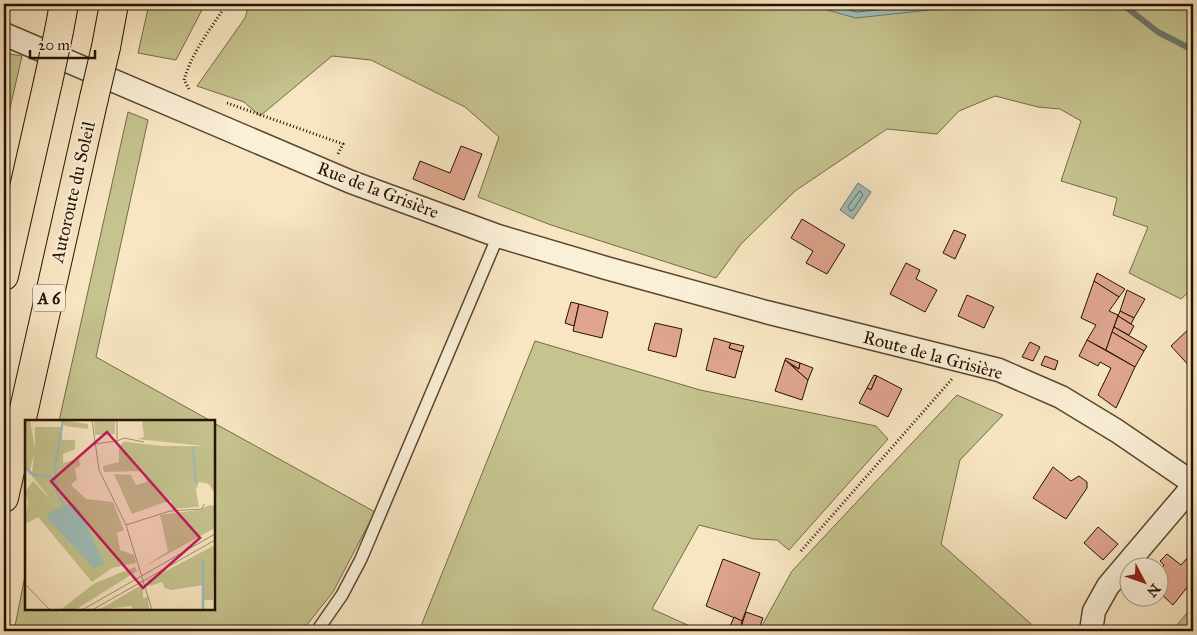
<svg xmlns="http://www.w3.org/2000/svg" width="1197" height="635" font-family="'IM FELL Great Primer',serif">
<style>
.green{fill:#c5c38e;stroke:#756a47}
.water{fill:#9fbeb9;stroke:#6e796f}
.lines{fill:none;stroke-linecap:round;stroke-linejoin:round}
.shore{stroke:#62685c;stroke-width:1}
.stream{stroke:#6e796f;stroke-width:6}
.building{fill:#dfa58f;stroke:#251200}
.service-casing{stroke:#5a4730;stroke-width:14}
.minor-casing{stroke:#5a4730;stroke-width:25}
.motorway-casing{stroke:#251200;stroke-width:30}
.path{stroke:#251200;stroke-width:3;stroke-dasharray:1 2.5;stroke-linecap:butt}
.service{stroke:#faefd7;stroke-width:11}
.minor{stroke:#faefd7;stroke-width:22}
.motorway{stroke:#f8e6c2;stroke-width:28}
.motorway-bridge-casing{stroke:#251200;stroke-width:30;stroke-linecap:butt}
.motorway-bridge{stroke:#f8e6c2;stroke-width:28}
.labels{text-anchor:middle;stroke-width:4.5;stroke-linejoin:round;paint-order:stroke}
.shield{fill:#faefd7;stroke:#655440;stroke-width:1}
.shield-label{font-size:16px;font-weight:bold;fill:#251200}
.street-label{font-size:18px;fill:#251200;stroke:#faefd7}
.inset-river{fill:none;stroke:#9fbeb9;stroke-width:2.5}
.inset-road{fill:none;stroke:#a49174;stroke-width:1}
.view{fill:#c2185b;fill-opacity:0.15;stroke:#c2185b;stroke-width:2.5}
.inset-edge{fill:none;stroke:#251200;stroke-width:2.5}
</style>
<rect width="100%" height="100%" fill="#f8e6c2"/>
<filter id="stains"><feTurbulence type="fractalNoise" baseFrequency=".004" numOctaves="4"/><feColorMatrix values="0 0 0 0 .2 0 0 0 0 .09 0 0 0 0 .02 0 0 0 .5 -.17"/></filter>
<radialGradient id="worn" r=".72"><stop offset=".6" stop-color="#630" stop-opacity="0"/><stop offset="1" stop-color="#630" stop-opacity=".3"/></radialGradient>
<g class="green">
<path d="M149,4H205L176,60L138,53Z"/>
<path d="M249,4H1193V288L1181,299L1129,273L1148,227L1113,215L1117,198L1061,181L1081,121L1060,109L1038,107L995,96L959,111L937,134L887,129L795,191L741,244L716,278L551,225L478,197L499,137L465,107L371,60L332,56L260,116L244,102L197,86L245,18Z"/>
<path d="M4,53L22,56L4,134Z"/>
<path d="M128,112L148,120L96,357L211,421H59Z"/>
<path d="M535,341L700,390L876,426L888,439L789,550L777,540L754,539L699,525L652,609L701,631H419Z"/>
<path d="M957,395L1003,415L960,460L941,544L1039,631H759L792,571Z"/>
<path d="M214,423L375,512L333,592L302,631H14L26,571V609H214Z"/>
<path d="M1193,606V631H1172Z"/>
</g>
<g class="water">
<path d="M805,4H941L939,9L856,18Z"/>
<path d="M858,183L871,192L853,219L840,210Z"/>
</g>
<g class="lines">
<g class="shore">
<path d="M824,4L857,12L936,4"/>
<path d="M860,191L863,195L853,210L850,211L848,207Z"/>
</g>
<path class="stream" d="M1122,4L1158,32L1193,50"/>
</g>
<g class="building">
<path d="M461,146L482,154L464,200L413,179L420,161L450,173Z"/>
<path d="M802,219L845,245L827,274L806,263L813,251L791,238Z"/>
<path d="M954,230L966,235L955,259L943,253Z"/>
<path d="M906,263L920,270L916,279L937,290L925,312L890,294Z"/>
<path d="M1097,273L1125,289L1119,297L1094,281Z"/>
<path d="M1094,281L1119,297L1109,311L1118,315L1106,350L1087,340L1096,325L1081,318Z"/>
<path d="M1127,290L1145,299L1134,318L1120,311Z"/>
<path d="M967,295L994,307L984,328L958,316Z"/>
<path d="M571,302L579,304L574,326L565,323Z"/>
<path d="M579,304L608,312L602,338L573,331Z"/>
<path d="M1120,311L1134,318L1131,324L1118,316Z"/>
<path d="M1118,316L1134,326L1129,335L1114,327Z"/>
<path d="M655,323L682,329L676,357L648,350Z"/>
<path d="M1193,325V370L1171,346Z"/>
<path d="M1114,327L1147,346L1144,351L1112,332Z"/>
<path d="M1112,332L1144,351L1135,367L1106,350Z"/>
<path d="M714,338L731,343L729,348L742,352L735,378L706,370Z"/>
<path d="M1087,340L1135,367L1116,408L1098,395L1111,368L1100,362L1098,366L1079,356Z"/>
<path d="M1030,342L1040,347L1033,361L1022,357Z"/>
<path d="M731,343L744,346L742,352L729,348Z"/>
<path d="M1045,356L1058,361L1055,370L1041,365Z"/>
<path d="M786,358L800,363L799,369L785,360Z"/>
<path d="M785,360L808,380L802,400L775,391Z"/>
<path d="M800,363L813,368L808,380L791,365L799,369Z"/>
<path d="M874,375L877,376L871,390L867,388Z"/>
<path d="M877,376L902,389L888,417L859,403L867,388L871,390Z"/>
<path d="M1053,467L1071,481L1079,476L1087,482V488L1066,519L1033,498Z"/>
<path d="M1098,527L1118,544L1103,560L1084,543Z"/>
<path d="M1167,554L1181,565L1189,556L1193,560V580L1173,605L1160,593V570L1164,565L1160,561Z"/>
<path d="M723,559L760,573L742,621L706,606Z"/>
<path d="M746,612L763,618L758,631H748L741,627Z"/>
<path d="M734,617L742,621L741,627L748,631H728Z"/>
</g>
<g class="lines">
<g class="service-casing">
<path id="service" d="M317,631L342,595L361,559L498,236"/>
</g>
<g class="minor-casing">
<g id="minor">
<path d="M4,34L351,182L498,236L606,268L766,312L999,370L1061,397L1117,431L1193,483"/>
<path d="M1091,631L1094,611L1108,586L1193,486"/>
</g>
</g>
<g class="motorway-casing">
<g id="motorway">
<path d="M59,31L64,4"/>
<path d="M106,47L114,4"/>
<path d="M4,276L48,82"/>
<path d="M4,498L94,98"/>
</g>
</g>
<g class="path">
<path d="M189,89L184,80C192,52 211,28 227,4"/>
<path d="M227,103L343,144L338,154"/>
<path d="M801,551L952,379"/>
</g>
<use href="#service" class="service"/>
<use href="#minor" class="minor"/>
<use href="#motorway" class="motorway"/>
<g class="motorway-bridge-casing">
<g id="motorway-bridge">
<path d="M48,82L59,31"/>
<path d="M94,98L106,47"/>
</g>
</g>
<use href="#motorway-bridge" class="motorway-bridge"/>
</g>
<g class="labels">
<rect class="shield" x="33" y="284.5" width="32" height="27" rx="4"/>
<g class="shield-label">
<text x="49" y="304">A 6</text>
</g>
<g class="street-label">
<text transform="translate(378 190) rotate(21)" y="6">Rue de la Grisière</text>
<text transform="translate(73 192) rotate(-77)" y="6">Autoroute du Soleil</text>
<text transform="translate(933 355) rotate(15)" y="6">Route de la Grisière</text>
</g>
</g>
<g transform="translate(25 420)">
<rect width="190" height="190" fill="#f8e6c2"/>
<path d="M0,0H5L10,29V7H36L37,20H50V29L38,34V43L54,39L55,46L50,48L52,59L46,65L61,79L88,82L99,110L92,113L95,130L109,135L111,143L87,148L67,162L13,97L0,104L3,81L0,72L8,61L26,80L7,56L9,34L4,53L0,48ZM37,0L63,4V9L40,6ZM69,0H90V14L70,15ZM117,0H132L133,3L134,0H190V74L184,64L174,62L171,70L174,87L147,89L146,80L107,94L89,54L106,55L111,65L122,62L119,51L79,52L78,46L94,42V26L99,22L95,21L136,26H178L113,19L119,17ZM185,85L190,86V108L119,147L143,131L135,95L173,90ZM190,125L188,180H178L179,165L147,170L140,168L137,162L125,166L122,161ZM110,147L112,151L50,190H35L70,163ZM118,164V178L123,177L124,190H109L106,186L74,190Z" fill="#c5c38e"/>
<path d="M47,83L54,90L79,143L70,149L23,99L22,96L30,89Z" fill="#9fbeb9"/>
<path class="inset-river" d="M38,0L30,47L32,72L40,87M168,27L171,63M0,47L7,54L30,58M178,190V140"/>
<path class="inset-road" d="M67,0L74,50L101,105L127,190M92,21L99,18L119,22M69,24L92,21V0M101,105L145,91L177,89L179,84M0,164L25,190M57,190L190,114M67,190L190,120"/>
<path class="view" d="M82,12L175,118L118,168L26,61Z"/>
<rect width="190" height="190" class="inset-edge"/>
</g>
<rect width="1197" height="635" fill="none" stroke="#f8e6c2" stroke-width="20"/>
<rect x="5" y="5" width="1187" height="625" fill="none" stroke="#251200" stroke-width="2.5"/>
<rect x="10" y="10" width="1177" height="615" fill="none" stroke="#251200"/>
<g transform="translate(1144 582) rotate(131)"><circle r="24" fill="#faefd7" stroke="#a59781"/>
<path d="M0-4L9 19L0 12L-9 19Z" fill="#8f2418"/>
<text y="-8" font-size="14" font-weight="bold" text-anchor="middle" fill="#251200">N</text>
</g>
<path d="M30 50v8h65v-8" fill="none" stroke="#251200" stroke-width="2.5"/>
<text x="38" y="50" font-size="15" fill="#251200" stroke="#faefd7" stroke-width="4" paint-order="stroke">20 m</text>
<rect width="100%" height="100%" filter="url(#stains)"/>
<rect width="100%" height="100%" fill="url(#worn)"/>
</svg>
